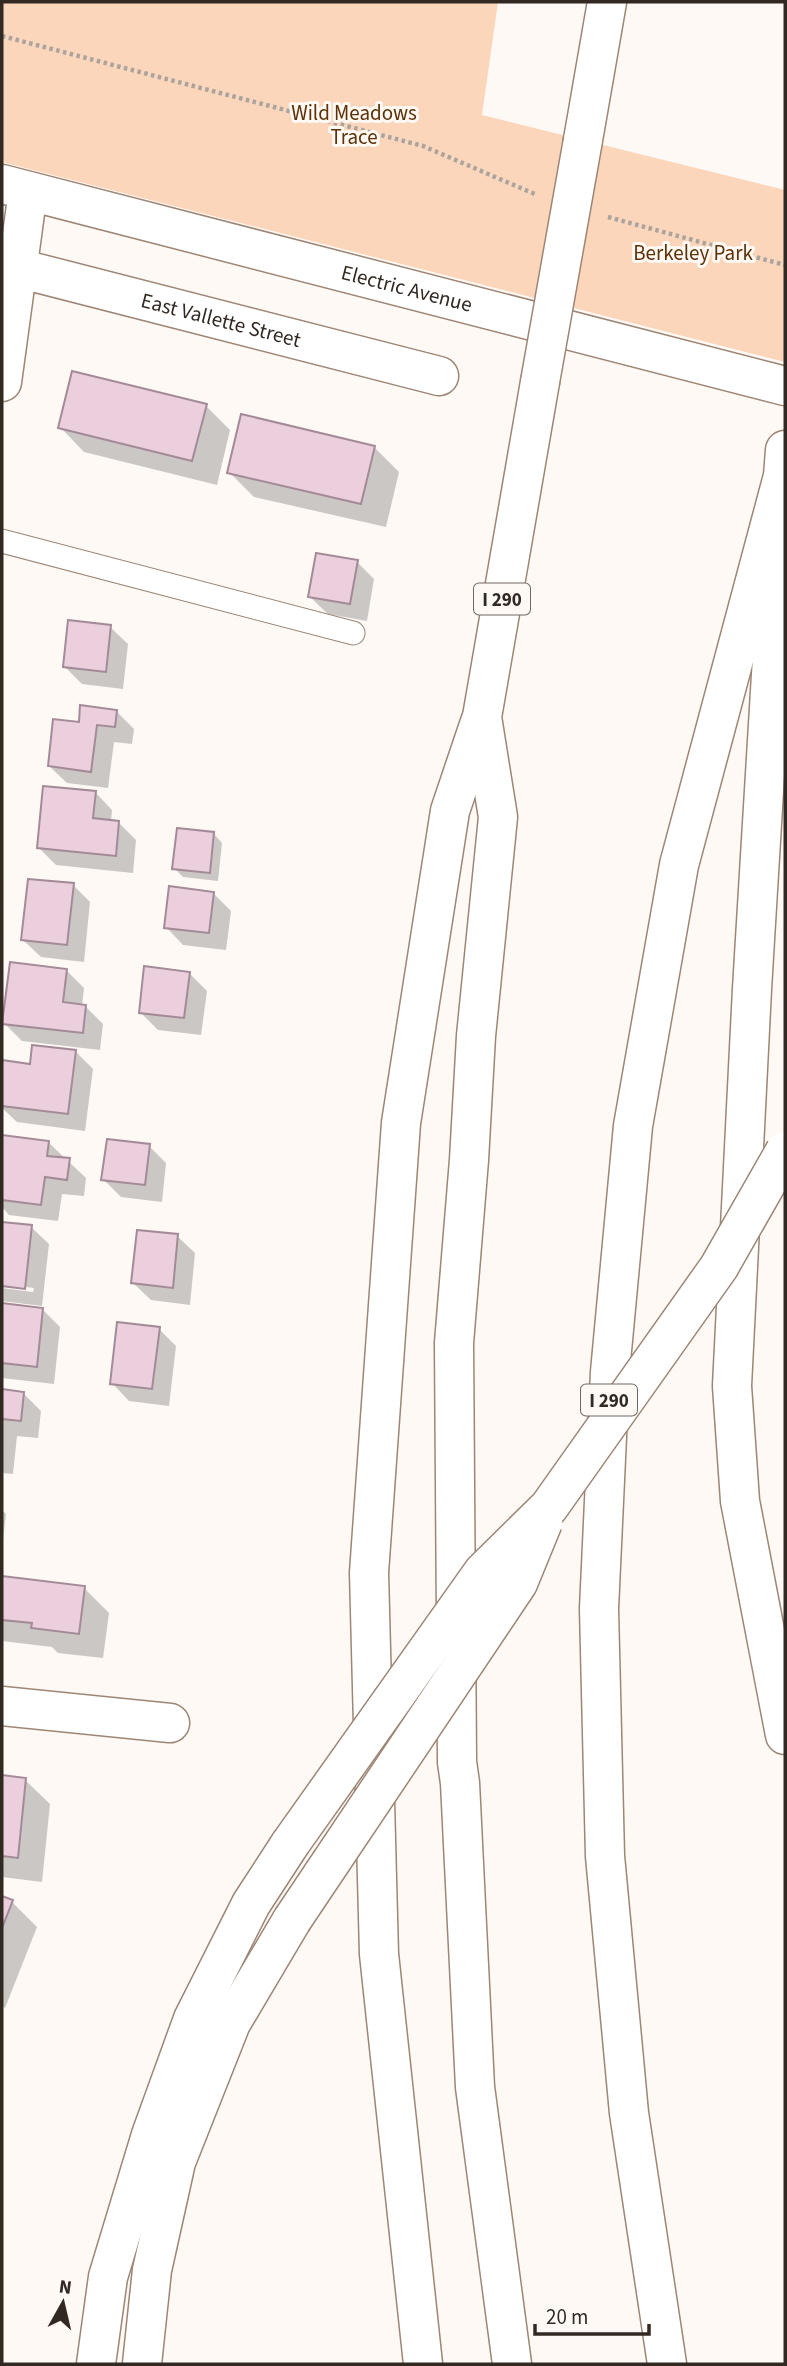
<svg xmlns="http://www.w3.org/2000/svg" width="787" height="2366" font-family="'Source Sans 3',sans-serif">
<style>
.green{fill:#fcd6ba}
.shadow{fill:#0003}
.building{fill:#ebcfdd;stroke:#a48a97;stroke-width:2}
.lines{fill:none;stroke-linecap:round;stroke-linejoin:round}
.service-casing{stroke:#9d8675;stroke-width:25}
.minor-casing{stroke:#9d8675;stroke-width:41}
.motorway-casing{stroke:#9d8675;stroke-width:41}
.path{stroke:#aaa39e;stroke-width:4.5;stroke-dasharray:3.5 3.5;stroke-linecap:butt}
.service{stroke:#fff;stroke-width:23}
.minor{stroke:#fff;stroke-width:38}
.motorway{stroke:#fff;stroke-width:38}
.motorway-bridge-casing{stroke:#9d8675;stroke-width:41;stroke-linecap:butt}
.motorway-bridge{stroke:#fff;stroke-width:38}
.labels{text-anchor:middle;stroke-width:6;stroke-linejoin:round;paint-order:stroke}
.shield{fill:#fef9f5;stroke:#706762;stroke-width:2}
.shield-label{font-size:19px;font-weight:bold;fill:#332923}
.park-label{font-size:21px;fill:#5f3206;stroke:#fef9f5}
.street-label{font-size:21px;fill:#332923;stroke:#fef9f5}
</style>
<rect width="100%" height="100%" fill="#fef9f5"/>
<path class="green" d="M2,2H498L482,115L785,190V362L2,162Z"/>
<g class="shadow">
<path d="M206,406L230,430L217,485L84,452L60,427Z"/>
<path d="M374,447L399,472L386,527L254,497L229,472Z"/>
<path d="M357,562L374,579L367,621L328,614L310,597Z"/>
<path d="M110,627L128,644L123,689L82,684L65,667Z"/>
<path d="M116,711L134,729L132,744L114,742L108,788L67,783L49,766L80,724Z"/>
<path d="M95,792L112,810L111,822L119,823L136,840L133,873L56,865L39,848Z"/>
<path d="M214,834L222,843L218,881L183,877L174,868Z"/>
<path d="M73,885L90,902L84,962L41,957L23,940Z"/>
<path d="M213,893L231,911L226,950L183,945L166,927Z"/>
<path d="M66,970L84,988L82,1006H85L103,1024L100,1050L22,1041L4,1023Z"/>
<path d="M189,973L207,991L201,1035L158,1030L141,1013Z"/>
<path d="M75,1051L93,1069L85,1131L17,1122L2,1108L4,1062L31,1066Z"/>
<path d="M2,1137L48,1142L86,1178L84,1196L62,1194L58,1221L9,1215L2,1207Z"/>
<path d="M149,1146L166,1163L162,1202L121,1197L103,1179Z"/>
<path d="M2,1223L31,1227L49,1244L42,1306L2,1301V1288L33,1292L34,1288L2,1284Z"/>
<path d="M177,1236L195,1253L190,1305L151,1300L133,1283Z"/>
<path d="M2,1305L43,1310L60,1327L54,1384L2,1378Z"/>
<path d="M159,1329L176,1346L169,1406L129,1401L112,1383Z"/>
<path d="M2,1391L24,1394L41,1411L38,1438L17,1436L13,1474L2,1473Z"/>
<path d="M2,1510L6,1514L2,1548Z"/>
<path d="M2,1578L84,1588L109,1613L103,1658L58,1653L52,1647L2,1641Z"/>
<path d="M2,1777L25,1780L50,1804L42,1882L2,1877Z"/>
<path d="M2,1898L12,1902L37,1927L5,2008L2,2006Z"/>
</g>
<g class="building">
<path d="M72,371L207,404L192,461L58,428Z"/>
<path d="M241,414L375,446L361,504L227,473Z"/>
<path d="M316,553L358,560L350,604L308,597Z"/>
<path d="M68,620L111,625L106,672L63,667Z"/>
<path d="M80,705L117,710L115,727L97,725L91,772L48,766L53,719L79,722Z"/>
<path d="M43,786L96,791L93,818L119,821L116,856L37,848Z"/>
<path d="M177,828L214,832L210,873L172,869Z"/>
<path d="M28,879L74,883L67,945L21,940Z"/>
<path d="M169,886L214,892L209,933L164,928Z"/>
<path d="M10,962L67,969L63,1002L86,1005L83,1033L2,1024Z"/>
<path d="M144,966L190,972L184,1018L139,1013Z"/>
<path d="M32,1045L76,1050L68,1114L2,1106V1060L30,1064Z"/>
<path d="M2,1135L49,1141L47,1156L70,1158L67,1180L45,1177L41,1205L2,1200Z"/>
<path d="M107,1139L150,1144L145,1185L101,1180Z"/>
<path d="M2,1222L32,1225L25,1289L2,1286Z"/>
<path d="M137,1230L178,1234L173,1288L131,1283Z"/>
<path d="M2,1303L43,1308L37,1367L2,1363Z"/>
<path d="M117,1322L160,1327L152,1389L110,1384Z"/>
<path d="M2,1389L24,1392L21,1421L2,1419Z"/>
<path d="M2,1576L85,1586L79,1634L31,1628L32,1623L2,1620Z"/>
<path d="M2,1775L26,1778L18,1858L2,1856Z"/>
<path d="M2,1896L13,1900L2,1928Z"/>
</g>
<g class="lines">
<g class="service-casing">
<path id="service" d="M2,541L353,633"/>
</g>
<g class="minor-casing">
<g id="minor">
<path id="s1" d="M2,184L785,386"/>
<path id="s2" d="M2,264L439,376"/>
<path d="M2,382L28,191"/>
<path d="M2,1706L170,1723"/>
</g>
</g>
<g class="motorway-casing">
<g id="motorway">
<path d="M583,140L607,2"/>
<path d="M778,559L752,989L732,1386L740,1501L785,1735"/>
<path d="M96,2364L108,2277L151,2135L193,2019L251,1904L290,1844"/>
<path d="M142,2364L152,2270L176,2162L231,2023L292,1920"/>
<path d="M423,2364L379,1954L369,1573L401,1123L450,811L480,722"/>
<path d="M512,2364L475,2087L460,1783L457,1762L454,1343L469,1160L476,1036L498,817L482,717L540,382"/>
<path d="M667,2364L629,2113L605,1856L599,1609L610,1372L633,1126L679,865L783,476L785,450"/>
</g>
</g>
<g class="path">
<path d="M2,36L423,146L537,195"/>
<path d="M608,217L785,265"/>
</g>
<use href="#service" class="service"/>
<use href="#minor" class="minor"/>
<use href="#motorway" class="motorway"/>
<g class="motorway-bridge-casing">
<g id="motorway-bridge">
<path d="M540,382L583,140"/>
<path d="M290,1844L483,1572L549,1507L719,1267L785,1151"/>
<path d="M292,1920L518,1583L543,1522"/>
</g>
</g>
<use href="#motorway-bridge" class="motorway-bridge"/>
</g>
<g class="labels">
<g class="shield">
<rect x="474" y="583.5" width="56" height="31" rx="5"/>
<rect x="581" y="1384.5" width="56" height="31" rx="5"/>
</g>
<g class="shield-label">
<text x="502" y="606">I 290</text>
<text x="609" y="1407">I 290</text>
</g>
<g class="park-label">
<text x="354" y="120">Wild Meadows<tspan x="354" dy="24">Trace</tspan></text>
<text x="693" y="260">Berkeley Park</text>
</g>
<g class="street-label">
<text dy="7" stroke="none"><textPath href="#s1" startOffset="418">Electric Avenue</textPath></text>
<text dy="7" stroke="none"><textPath href="#s2" startOffset="226">East Vallette Street</textPath></text>
</g>
</g>
<rect width="787" height="2366" fill="none" stroke="#332923" stroke-width="7"/>
<g transform="translate(63 2303) rotate(8)" stroke="#fef9f5" stroke-width="5" paint-order="stroke">
<path d="M0-5L12 26L0 18L-12 26Z" fill="#332923"/>
<text y="-10" font-size="19" font-weight="bold" text-anchor="middle" fill="#332923">N</text>
</g>
<path d="M535 2324v10h114v-10" fill="none" stroke="#332923" stroke-width="3.5"/>
<text x="546" y="2324" font-size="21" fill="#332923" stroke="#fef9f5" stroke-width="5" paint-order="stroke">20 m</text>
</svg>
